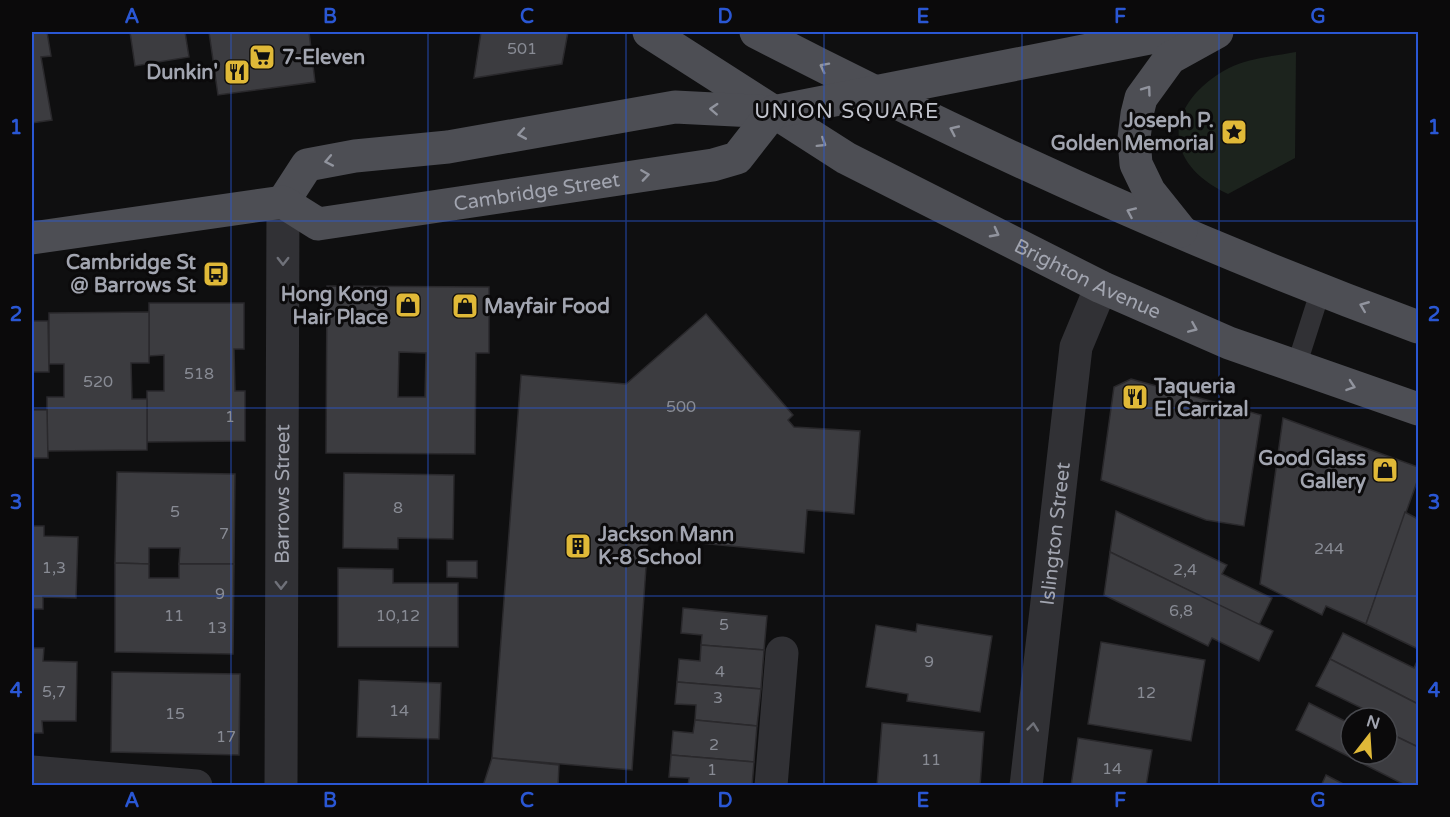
<svg xmlns="http://www.w3.org/2000/svg" width="1450" height="817" font-family="'Varela Round',sans-serif">
<style>
.green{fill:#1c231d}
.building{fill:#3c3c40;stroke:#2a292c;stroke-width:1.5;fill-rule:evenodd}
.lines{fill:none;stroke-linecap:round;stroke-linejoin:round}
.service{stroke:#313135;stroke-width:20}
.minor{stroke:#313135;stroke-width:33}
.primary{stroke:#4d4e54;stroke-width:33}
.oneway{stroke:#91949e}
.oneway2{stroke:#6f7179}
.grid{fill:none;stroke:#2a57d4;stroke-width:1.5;stroke-opacity:0.55}
.labels{text-anchor:middle;stroke-width:6;stroke-linejoin:round;paint-order:stroke}
.number-label{font-size:16px;fill:#888b94}
.poi-label{font-size:20px;font-weight:bold;fill:#a2a5b0;stroke:#0b0a0b;text-anchor:end}
.street-label{font-size:20px;fill:#a2a5b0;stroke:#0b0a0b}
.neighbourhood-label{font-size:21px;letter-spacing:1.5px;fill:#c2c4cd;stroke:#0b0a0b}
.neatline{fill:none;stroke:#2a57d4;stroke-width:2}
.grid-label{font-size:20px;text-anchor:middle;font-weight:bold;fill:#2a57d4}
</style>
<rect width="100%" height="100%" fill="#0f0f10"/>
<path class="green" d="M1296,52L1295,158L1228,194C1159,162 1165,102 1229,68C1249,58 1275,56 1296,52Z"/>
<g class="building">
<path d="M32,32H47L51,56L41,57L52,120L32,123Z"/>
<path d="M130,32H185L189,57L135,66Z"/>
<path d="M209,32H309L315,82L218,95Z"/>
<path d="M481,32H568L562,64L474,78Z"/>
<path d="M327,286L489,287V353H476L475,454L326,453ZM399,352L426,353L425,397H398Z"/>
<path d="M149,303H244V349H234L235,391H245V441L147,442V391H164V355L149,356Z"/>
<path d="M149,312V363H131L132,399H147V450L47,451V397H64V364H49V313Z"/>
<path d="M706,314L793,415L788,420L794,427L860,431L854,514L807,510L804,553L648,538L632,770L492,758L521,375L626,384Z"/>
<path d="M32,321H48L49,372H32L33,410H47L48,458H32Z"/>
<path d="M1131,379L1261,415L1244,526L1206,520L1101,480L1114,387Z"/>
<path d="M1283,418L1418,467V479L1366,624L1326,606L1322,615L1260,584Z"/>
<path d="M117,472L235,474L234,564H179L180,548H149V564L115,563Z"/>
<path d="M344,473L454,475L453,539L398,538V549L343,548Z"/>
<path d="M1116,511L1227,565L1222,574L1272,598L1259,625L1110,552Z"/>
<path d="M1405,512L1418,519V649L1366,624Z"/>
<path d="M32,526H44V536L78,537L76,598L43,597V609H32Z"/>
<path d="M1110,552L1273,631L1259,661L1212,638L1208,646L1104,595Z"/>
<path d="M447,561H477V578L447,577Z"/>
<path d="M115,563L149,564V578H179V564H234L233,654L115,652Z"/>
<path d="M338,568L393,569V583H458V647H338Z"/>
<path d="M683,608L767,616L764,650L701,645L702,635L681,633Z"/>
<path d="M917,624L992,636L980,712L907,701L908,694L866,687L876,625L916,632Z"/>
<path d="M1343,633L1414,668L1418,659V704L1330,659Z"/>
<path d="M1101,642L1205,660L1191,741L1088,724Z"/>
<path d="M701,645L764,650L761,689L677,682L679,659L700,661Z"/>
<path d="M32,648H44L43,661L77,662L76,721H42L43,733H32Z"/>
<path d="M1330,659L1418,704V747L1387,732V718H1382L1316,686Z"/>
<path d="M112,672L240,674L239,755L111,752Z"/>
<path d="M359,680L441,683L439,739L357,737Z"/>
<path d="M677,682L761,689L757,726L695,720L696,705L675,704Z"/>
<path d="M1309,703L1351,724V754H1387V732L1418,747V786H1407L1296,730Z"/>
<path d="M695,720L757,726L754,762L671,755L673,731L693,733Z"/>
<path d="M882,723L984,732L980,786H877Z"/>
<path d="M1078,738L1152,750L1146,786H1071Z"/>
<path d="M671,755L754,762L752,786H688L689,778L669,777Z"/>
<path d="M492,758L559,765L558,786H483Z"/>
<path d="M1326,775L1347,786H1321Z"/>
</g>
<g class="lines">
<path class="service" d="M1296,367L1321,289"/>
<g class="minor">
<path d="M32,772L196,786"/>
<path id="s1" d="M281,786L283,202"/>
<path d="M771,786L782,653"/>
<path id="s2" d="M1026,786L1076,347L1101,287"/>
</g>
<g class="primary">
<path id="s3" d="M649,32L846,158L1101,287L1229,343L1418,409"/>
<path d="M756,32C971,143 1191,243 1418,327"/>
<path d="M283,202L307,165L355,156L448,147L675,107L773,112L1180,32"/>
<path d="M1181,231L1149,191L1136,164L1134,138L1137,114L1141,98L1170,58L1217,32"/>
<path id="s4" d="M32,238L283,202L318,224L713,165L737,158L773,112"/>
</g>
</g>
<defs><path id="oneway-chevron" d="M-2-3.5L2.5 0L-2 3.5" fill="none" stroke-width="1.6" stroke-linecap="round" stroke-linejoin="round" transform="scale(1.5)"/></defs>
<g class="oneway">
<use href="#oneway-chevron" transform="translate(824 67) rotate(-153)"/>
<use href="#oneway-chevron" transform="translate(1147 90) rotate(-54)"/>
<use href="#oneway-chevron" transform="translate(714 109) rotate(-177)"/>
<use href="#oneway-chevron" transform="translate(954 130) rotate(-155)"/>
<use href="#oneway-chevron" transform="translate(522 134) rotate(170)"/>
<use href="#oneway-chevron" transform="translate(822 143) rotate(32)"/>
<use href="#oneway-chevron" transform="translate(329 161) rotate(169)"/>
<use href="#oneway-chevron" transform="translate(645 175) rotate(-8)"/>
<use href="#oneway-chevron" transform="translate(1131 212) rotate(-156)"/>
<use href="#oneway-chevron" transform="translate(995 233) rotate(28)"/>
<use href="#oneway-chevron" transform="translate(1364 306) rotate(-158)"/>
<use href="#oneway-chevron" transform="translate(1193 328) rotate(23)"/>
<use href="#oneway-chevron" transform="translate(1351 386) rotate(19)"/>
</g>
<g class="oneway2">
<use href="#oneway-chevron" transform="translate(283 261) rotate(90)"/>
<use href="#oneway-chevron" transform="translate(281 585) rotate(90)"/>
<use href="#oneway-chevron" transform="translate(1033 727) rotate(-84)"/>
</g>
<path class="grid" d="M231,32V786M428,32V786M626,32V786M824,32V786M1022,32V786M1219,32V786M32,221H1418M32,408H1418M32,596H1418"/>
<defs>
<g id="supermarket-square" transform="scale(1.35)"><rect x="-9" y="-9" width="18" height="18" rx="4" fill="#e0b938" stroke="#0b0a0b"/><path d="M-6-5.5h2.5l.6 2H6L4.5 2H-2.5L-4.4-4H-6ZM-1.5 3.2a1.3 1.3 0 1 0 .1 0ZM3 3.2a1.3 1.3 0 1 0 .1 0Z" fill="#111"/></g>
<g id="restaurant-square" transform="scale(1.35)"><rect x="-9" y="-9" width="18" height="18" rx="4" fill="#e0b938" stroke="#0b0a0b"/><path d="M-5-6h1v4h1v-4h1v4h1v-4h1v5L-1.5 .5V6h-2V.5L-5-1ZM5-6V6H3V1.5H1.5Q1.5-4 5-6Z" fill="#111"/></g>
<g id="sight-square" transform="scale(1.35)"><rect x="-9" y="-9" width="18" height="18" rx="4" fill="#e0b938" stroke="#0b0a0b"/><path d="M0-6L1.8-2.2L6-1.7L2.9 1.2L3.7 5.4L0 3.3L-3.7 5.4L-2.9 1.2L-6-1.7L-1.8-2.2Z" fill="#111"/></g>
<g id="bus-square" transform="scale(1.35)"><rect x="-9" y="-9" width="18" height="18" rx="4" fill="#e0b938" stroke="#0b0a0b"/><path d="M-5-6H5V4H4V6H2V4H-2V6H-4V4H-5ZM-3.5-4V0h7V-4ZM-3.5 1.2v1.5H-2V1.2ZM2 1.2v1.5H3.5V1.2Z" fill="#111"/></g>
<g id="shop-square" transform="scale(1.35)"><rect x="-9" y="-9" width="18" height="18" rx="4" fill="#e0b938" stroke="#0b0a0b"/><path d="M-5-2.5h2.3a2.7 3.5 0 0 1 5.4 0H5L5.5 6h-11ZM-1.5-2.5h3a1.5 2.3 0 0 0-3 0Z" fill="#111"/></g>
<g id="building-square" transform="scale(1.35)"><rect x="-9" y="-9" width="18" height="18" rx="4" fill="#e0b938" stroke="#0b0a0b"/><path d="M-4-6H4V6H1V3H-1V6H-4ZM-2.5-4.3h1.7v1.8h-1.7ZM.8-4.3h1.7v1.8H.8ZM-2.5-1h1.7V.8h-1.7ZM.8-1h1.7V.8H.8Z" fill="#111"/></g>
</defs>
<g fill-rule="evenodd">
<use href="#supermarket-square" x="262" y="57"/>
<use href="#restaurant-square" x="237" y="72"/>
<use href="#sight-square" x="1234" y="132"/>
<use href="#bus-square" x="216" y="274"/>
<use href="#shop-square" x="408" y="305"/>
<use href="#shop-square" x="465" y="306"/>
<use href="#restaurant-square" x="1135" y="397"/>
<use href="#shop-square" x="1385" y="470"/>
<use href="#building-square" x="578" y="546"/>
</g>
<g class="labels">
<g class="number-label">
<text x="522" y="54">501</text>
<text x="199" y="379">518</text>
<text x="98" y="387">520</text>
<text x="681" y="412">500</text>
<text x="230" y="422">1</text>
<text x="398" y="513">8</text>
<text x="175" y="517">5</text>
<text x="224" y="539">7</text>
<text x="1329" y="554">244</text>
<text x="54" y="573">1,3</text>
<text x="1185" y="575">2,4</text>
<text x="220" y="599">9</text>
<text x="1181" y="616">6,8</text>
<text x="174" y="621">11</text>
<text x="398" y="621">10,12</text>
<text x="724" y="630">5</text>
<text x="217" y="633">13</text>
<text x="929" y="667">9</text>
<text x="720" y="677">4</text>
<text x="54" y="697">5,7</text>
<text x="1146" y="698">12</text>
<text x="718" y="703">3</text>
<text x="399" y="716">14</text>
<text x="175" y="719">15</text>
<text x="226" y="742">17</text>
<text x="714" y="750">2</text>
<text x="931" y="765">11</text>
<text x="1112" y="774">14</text>
<text x="712" y="775">1</text>
</g>
<g class="poi-label">
<text x="282" y="64" text-anchor="start">7-Eleven</text>
<text x="218" y="79">Dunkin'</text>
<text x="1214" y="127">Joseph P.<tspan x="1214" dy="23">Golden Memorial</tspan></text>
<text x="196" y="269">Cambridge St<tspan x="196" dy="23">@ Barrows St</tspan></text>
<text x="388" y="301">Hong Kong<tspan x="388" dy="23">Hair Place</tspan></text>
<text x="484" y="313" text-anchor="start">Mayfair Food</text>
<text x="1154" y="393" text-anchor="start">Taqueria<tspan x="1154" dy="23">El Carrizal</tspan></text>
<text x="1366" y="465">Good Glass<tspan x="1366" dy="23">Gallery</tspan></text>
<text x="598" y="541" text-anchor="start">Jackson Mann<tspan x="598" dy="23">K-8 School</tspan></text>
</g>
<g class="street-label">
<text dy="7" stroke="none"><textPath href="#s4" startOffset="516">Cambridge Street</textPath></text>
<text dy="7" stroke="none"><textPath href="#s3" startOffset="504">Brighton Avenue</textPath></text>
<text dy="7" stroke="none"><textPath href="#s1" startOffset="292">Barrows Street</textPath></text>
<text dy="7" stroke="none"><textPath href="#s2" startOffset="254">Islington Street</textPath></text>
</g>
<g class="neighbourhood-label">
<text x="847" y="118">UNION SQUARE</text>
</g>
</g>
<rect width="1450" height="817" fill="none" stroke="#0b0a0b" stroke-width="66"/>
<g transform="translate(1369 736) rotate(17)"><circle r="28" fill="#0b0a0b" stroke="#47484d" stroke-width="1.5"/>
<path d="M0-4.5L10 22L0 15L-10 22Z" fill="#e0b938"/>
<text y="-9" font-size="16" font-weight="bold" text-anchor="middle" fill="#a2a5b0">N</text>
</g>
<rect x="33" y="33" width="1384" height="751" class="neatline"/>
<g class="grid-label">
<text x="132" y="23">A</text>
<text x="330" y="23">B</text>
<text x="527" y="23">C</text>
<text x="725" y="23">D</text>
<text x="923" y="23">E</text>
<text x="1120" y="23">F</text>
<text x="1318" y="23">G</text>
<text x="16" y="134">1</text>
<text x="1434" y="134">1</text>
<text x="16" y="321">2</text>
<text x="1434" y="321">2</text>
<text x="16" y="509">3</text>
<text x="1434" y="509">3</text>
<text x="16" y="697">4</text>
<text x="1434" y="697">4</text>
<text x="132" y="807">A</text>
<text x="330" y="807">B</text>
<text x="527" y="807">C</text>
<text x="725" y="807">D</text>
<text x="923" y="807">E</text>
<text x="1120" y="807">F</text>
<text x="1318" y="807">G</text>
</g>
</svg>
